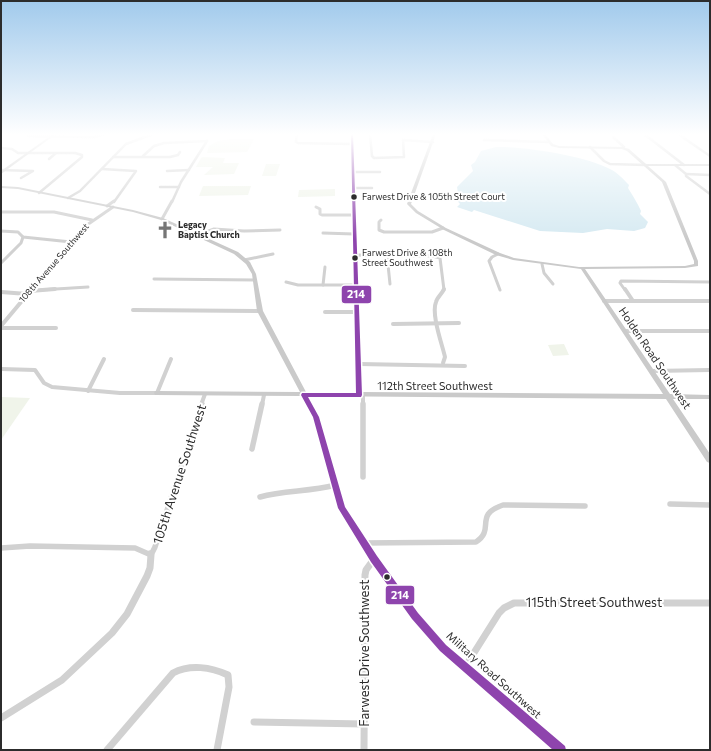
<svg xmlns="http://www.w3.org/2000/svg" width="711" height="751" font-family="Commissioner,sans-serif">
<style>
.green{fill:#f0f4ea}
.water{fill:#d6eaf2}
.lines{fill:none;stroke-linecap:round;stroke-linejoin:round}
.street-far4{stroke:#d1d1d1;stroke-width:2.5}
.street-far3{stroke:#d1d1d1;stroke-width:3}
.street-far2{stroke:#d1d1d1;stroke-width:4}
.street-far1{stroke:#d1d1d1;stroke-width:5.5}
.street{stroke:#d1d1d1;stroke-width:7}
.secondary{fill:#cacaca;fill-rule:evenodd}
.bus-1-casing{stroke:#fff;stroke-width:3}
.bus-1{fill:#8e44ad;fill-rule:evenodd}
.bus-dot{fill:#2c2c2c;stroke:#fff;stroke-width:1.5}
.labels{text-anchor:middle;stroke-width:4;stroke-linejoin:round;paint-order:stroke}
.far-bus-label{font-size:9px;fill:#2c2c2c;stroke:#fff;text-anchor:start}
.far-poi-label{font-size:9px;font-weight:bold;fill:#2c2c2c;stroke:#fff;text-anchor:start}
.far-street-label{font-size:9px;fill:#2c2c2c;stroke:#fff}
.street-label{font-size:11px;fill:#2c2c2c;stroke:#fff}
.near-street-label{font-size:13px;fill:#2c2c2c;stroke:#fff}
.line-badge{stroke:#fff;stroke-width:1.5}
.badge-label{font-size:11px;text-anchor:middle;font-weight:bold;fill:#fff}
</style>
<rect width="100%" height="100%" fill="#fff"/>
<g class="green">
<path d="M231,139H254L247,152L207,153L209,146L218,141Z"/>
<path d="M203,157L225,158L223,163H239L234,174L204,175L213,167H196L201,158Z"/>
<path d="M266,164H280L276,176H262Z"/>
<path d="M203,186H251L248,195L199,196Z"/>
<path d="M335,189V196L298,197L299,190Z"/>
<path d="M564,344L569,355L553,356L548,345Z"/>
<path d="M1,397L30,398L1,440Z"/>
</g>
<path class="water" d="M496,147C524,146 586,156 610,169C618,173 623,179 629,185L628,188C633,196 637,202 641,211L640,214L648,222L645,228L634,231L607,229L583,233L540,231L474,210L472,212L457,207L460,204L455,198L458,193L457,187L473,171L471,165L475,162L481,151Z"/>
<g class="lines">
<g class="street-far4">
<path d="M297,134L296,142L298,143L352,144"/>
<path d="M370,134L372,156L374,158L404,157L403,140L433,142"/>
<path d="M644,134L684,165"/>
<path d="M678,134L710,156"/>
<path d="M28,136L94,137L106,134"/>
<path d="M613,137L624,147L623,148"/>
<path d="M484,140L549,142"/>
<path d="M590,147L604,161L610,164L646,165"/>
<path d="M1,148L12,149L18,153H75L82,155V157L39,193"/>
<path d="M143,156L154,146L164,143L207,141"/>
<path d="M113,157H170L178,155L180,152"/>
<path d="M49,159L56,153"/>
<path d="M675,165L686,174V176L710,194"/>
<path d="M102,169L136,171L114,202"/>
<path d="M1,170L33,171L21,178"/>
<path d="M167,171L189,170"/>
<path d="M352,172H380"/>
<path d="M686,174L710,175"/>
<path d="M160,187H179"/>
<path d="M353,188H372"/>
<path d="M68,198L80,191L126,144L153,134"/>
<path d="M172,202L181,182L207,141"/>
</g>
<g class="street-far3">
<path d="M107,206L114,201"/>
<path d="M316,207L320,209V214L322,215H354"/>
<path d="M1,212H54L92,220"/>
<path d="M162,219L172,201"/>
<path d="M381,220L379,222V230L384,232H432L443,228"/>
<path d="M1,231L18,232L23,237L71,242"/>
<path d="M323,233L354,234"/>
<path d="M198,235L214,229L244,231L280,230"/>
<path d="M498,254L492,257L489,261L500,290"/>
<path d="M355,255L432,256L440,258L444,290"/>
<path d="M387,255L390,284"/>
<path d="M244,260L273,254"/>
<path d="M1,263L21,243L23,237"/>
<path d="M542,264L544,273L553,284"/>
<path d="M154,279L255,280"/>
<path d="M286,282L298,285H356"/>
<path d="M323,285L325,267"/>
<path d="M31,290L84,227L113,207"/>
<path d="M40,290L88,287"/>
<path d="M625,290L620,283L621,281L710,282"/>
</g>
<g class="street-far2">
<path d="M625,289L633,301"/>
<path d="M30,291L55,289"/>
<path d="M1,292L27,294"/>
<path d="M604,301H710"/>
<path d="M133,310L260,311"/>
<path d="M325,312H357"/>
<path d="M393,324L459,323"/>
<path d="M1,326L32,289"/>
<path d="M1,328H56"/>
<path d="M625,331H710"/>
<path d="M443,363L445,357C442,344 431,314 436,302C437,297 442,294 444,289"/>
<path d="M359,364L465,366"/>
<path d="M1,369L35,370L44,383L52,387L120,393H157L171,359"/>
<path d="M652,371L710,370"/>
<path d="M88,391L104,359"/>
<path d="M363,395V405"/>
<path d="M201,405L205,394"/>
<path d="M262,405L264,395"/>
</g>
<g class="street-far1">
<path d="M363,404V477"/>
<path d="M252,449L262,404"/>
<path d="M260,497C285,490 310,492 335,485"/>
<path d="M670,504L710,505"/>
<path d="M364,543L476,542C496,529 473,515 503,505L585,506"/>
<path d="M1,548L30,546L135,548L151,555"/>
<path d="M151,555L155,547L202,404"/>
</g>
<g class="street">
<path d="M465,667L499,613L504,608L514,603H710"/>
<path d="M1,718L62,680L112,633L127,614L147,576L150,568L151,555L150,554"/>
<path d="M254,722L364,724"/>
<path d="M107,750L173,673C190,664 211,667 228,675L229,687L217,750"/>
<path d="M364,750L365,575L366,570L374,559"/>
</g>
<g class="secondary">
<path d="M53,134H56L1,174V171Z"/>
<path d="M351,134H353L362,392L663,394L581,269L513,260L496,255L444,230L416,213L407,204L433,134H436L411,204L418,211L446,228L500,253L514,258L579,267L685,266L694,264V261L662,182L627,151L622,149L559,148L551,146L542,134H545L553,144L559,146L623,147L629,149L646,164H710V166H648L666,182L698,261V266L685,268L585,269L670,394L710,395V399H673L710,454V463L707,462L666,399L308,396L319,417L345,507L377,556L418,613L446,645L565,746L566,750H553L440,651L412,619L371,562L338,508L313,417L302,396L155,395L154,393L155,391H157L300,392L257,311L252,274L246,264L234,254L161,220L133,212L18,189L1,188V186L18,187L133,210L163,218L238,252L250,262L256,274L263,311L306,392H356Z"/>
</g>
<g class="bus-1-casing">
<path id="bus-1" d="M351,134H353L362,395L361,397H308L319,417L345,507L377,556L418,613L446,645L565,746L566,750H553L440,651L412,619L371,562L338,508L313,417L301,395L302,393H356Z"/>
</g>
<use href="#bus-1" class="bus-1"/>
</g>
<linearGradient id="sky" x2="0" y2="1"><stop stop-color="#a1caec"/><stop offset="0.56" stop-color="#fff"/><stop offset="1" stop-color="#fff" stop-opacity="0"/></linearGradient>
<rect width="711" height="240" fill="url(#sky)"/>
<defs>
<g id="church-bare" transform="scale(1.38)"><path d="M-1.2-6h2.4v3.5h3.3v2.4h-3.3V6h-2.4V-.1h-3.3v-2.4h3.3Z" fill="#767676" stroke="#fff" stroke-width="2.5" paint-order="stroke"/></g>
</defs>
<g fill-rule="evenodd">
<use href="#church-bare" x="165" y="230"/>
</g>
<g class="bus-dot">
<circle cx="354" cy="197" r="3.5"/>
<circle cx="355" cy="258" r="3.5"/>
<circle cx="387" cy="577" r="3.5"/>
</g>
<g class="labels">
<g class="far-bus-label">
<text x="362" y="200">Farwest Drive &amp; 105th Street Court</text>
<text x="362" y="256">Farwest Drive &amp; 108th<tspan x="362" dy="10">Street Southwest</tspan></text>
</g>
<g class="far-poi-label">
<text x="178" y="228">Legacy<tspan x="178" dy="10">Baptist Church</tspan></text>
</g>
<g class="far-street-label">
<text transform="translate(54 263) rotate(-49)" y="3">108th Avenue Southwest</text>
</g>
<g class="street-label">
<text transform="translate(655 358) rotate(56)" y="4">Holden Road Southwest</text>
<text x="435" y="390">112th Street Southwest</text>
<text transform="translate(494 675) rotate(42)" y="4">Military Road Southwest</text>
</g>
<g class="near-street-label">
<text transform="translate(179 474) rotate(-72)" y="5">105th Avenue Southwest</text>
<text x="594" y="607">115th Street Southwest</text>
<text transform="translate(364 653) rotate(-90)" y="5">Farwest Drive Southwest</text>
</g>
</g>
<g class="line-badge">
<rect x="341" y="285" width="31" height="19" rx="4" fill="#8e44ad"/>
<rect x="385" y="585" width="30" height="20" rx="4" fill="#8e44ad"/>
</g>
<g class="badge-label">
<text x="356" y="298">214</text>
<text x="400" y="599">214</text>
</g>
<rect width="711" height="751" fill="none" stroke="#2c2c2c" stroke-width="4"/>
</svg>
